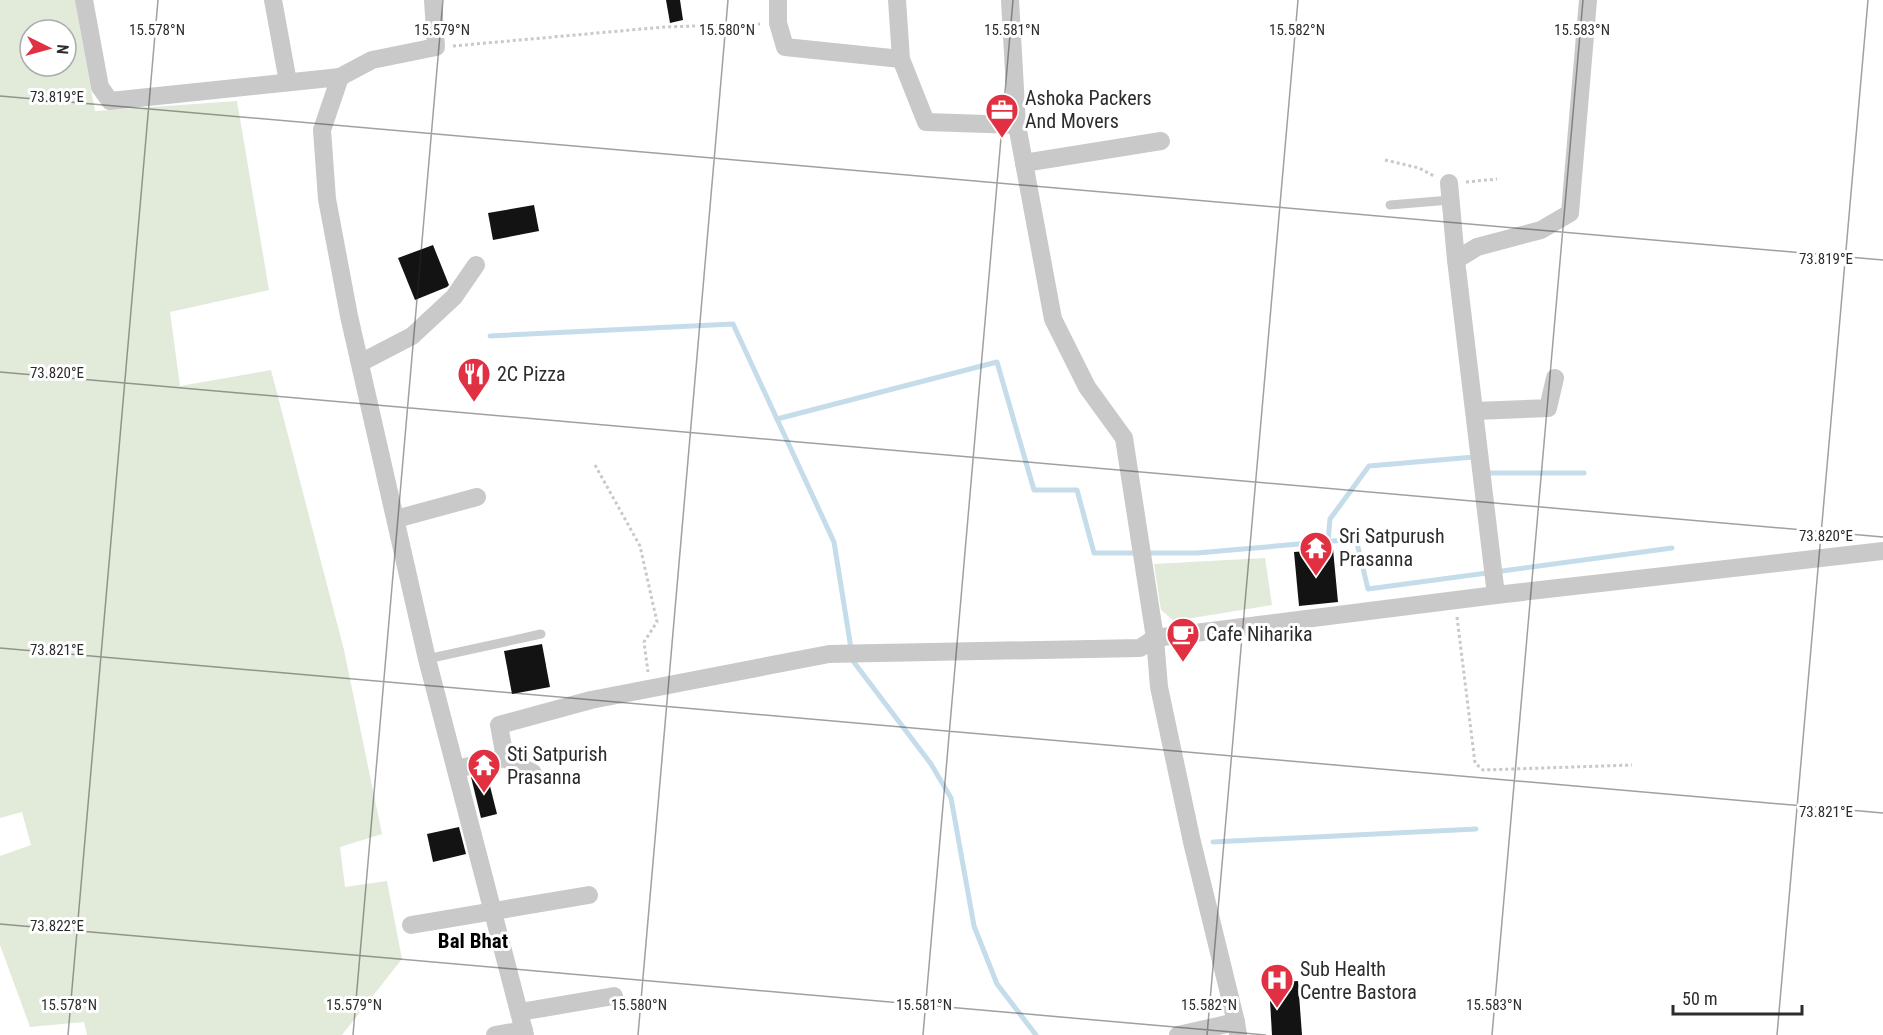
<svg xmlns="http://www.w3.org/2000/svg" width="1883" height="1035" font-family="'Roboto Condensed',sans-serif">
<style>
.green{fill:#e2ead9;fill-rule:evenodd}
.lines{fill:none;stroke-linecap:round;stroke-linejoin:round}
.stream{stroke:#c5dcea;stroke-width:5}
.building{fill:#131313}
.path{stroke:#c9c9c9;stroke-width:3;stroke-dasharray:3 3;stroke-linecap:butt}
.lane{stroke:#c9c9c9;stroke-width:9}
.street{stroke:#c9c9c9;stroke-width:18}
.ticks{fill:none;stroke:#2c2c2c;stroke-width:1.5;stroke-opacity:0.45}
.labels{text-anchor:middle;stroke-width:6;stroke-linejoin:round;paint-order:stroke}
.poi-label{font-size:20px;fill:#2c2c2c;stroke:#fff;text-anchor:start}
.neighbourhood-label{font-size:21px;font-weight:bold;fill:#000;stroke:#fff}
.ticks-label{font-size:15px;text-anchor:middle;fill:#2c2c2c;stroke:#fff;stroke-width:6;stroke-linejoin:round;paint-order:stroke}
</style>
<rect width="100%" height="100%" fill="#fff"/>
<g class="green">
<path d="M0,0H75L95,111L237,101L269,290L170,312L180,386L271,370L344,650L382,834L340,847L345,887L387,881L402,959L342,1035H87L84,1022L30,1027L0,945V856L31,845L22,812L0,818ZM30,30H66V66H30Z"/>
<path d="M1265,558L1272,605L1174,621L1161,610L1154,564Z"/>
</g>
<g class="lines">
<g class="stream">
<path d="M490,336L733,324L834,542L853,661L931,764L951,798L974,926L997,984L1036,1035"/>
<path d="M777,419L997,362L1034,490H1077L1094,553H1197L1356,539L1368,589L1672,548"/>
<path d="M1483,473H1584"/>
<path d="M1328,542L1330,519L1369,466L1474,457V458"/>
<path d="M1213,842L1476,829"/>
</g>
</g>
<g class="building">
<path d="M666,0H680L683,20L670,23Z"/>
<path d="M534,205L539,231L493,240L488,213Z"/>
<path d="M433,245L449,285L447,287L415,300L398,258Z"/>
<path d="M1333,549L1338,602L1299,606L1294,552Z"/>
<path d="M542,644L550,687L512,694L504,651Z"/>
<path d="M487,774L497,814L481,818L471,777Z"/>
<path d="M459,827L466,854L433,862L427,834Z"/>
<path d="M1298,981L1302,1035H1272L1269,983Z"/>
</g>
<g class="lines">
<g class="path">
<path d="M453,46L664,27L760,24"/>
<path d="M1385,160L1419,168L1434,176"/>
<path d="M1466,182L1497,179"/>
<path d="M595,465L640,546L657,622L644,642L648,672"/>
<path d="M1457,617L1475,763L1483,770L1632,765"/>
</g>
<g class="lane">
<path d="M1390,205L1450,200"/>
<path d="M427,659L541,634"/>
</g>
<g class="street">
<path d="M84,0L100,87L110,101L340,77"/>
<path d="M273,0L288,82"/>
<path d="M433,0L436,47L372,60L340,77L322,130L327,199L349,316L427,659L525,1035"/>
<path d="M778,0V23L785,47L901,59L926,122L1017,125"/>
<path d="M897,0L901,59"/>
<path d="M1010,0L1017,125L1053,319L1087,387L1124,438L1155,638L1159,687L1192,842L1236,1022L1238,1035"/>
<path d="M1024,163L1161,141"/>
<path d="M1449,183L1456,260"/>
<path d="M360,363L412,336L454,297L476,265"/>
<path d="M1475,411L1548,408L1555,378"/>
<path d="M396,519L477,497"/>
<path d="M1496,595L1456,260L1477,247L1541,230L1570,213L1588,0"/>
<path d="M505,758L533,773"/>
<path d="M456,769L505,758L499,725L591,700L829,654L1140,648L1155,638L1496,595L1883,551"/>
<path d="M411,925L589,895"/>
<path d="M520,1012L614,996"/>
<path d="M495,1035L524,1030"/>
<path d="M1178,1035L1236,1022"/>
</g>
</g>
<path class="ticks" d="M0,96L1883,260M0,372L1883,537M0,648L1883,813M0,924L1266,1035M68,1035L158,0M353,1035L443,0M638,1035L728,0M923,1035L1013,0M1207,1035L1298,0M1492,1035L1583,0M1777,1035L1868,0"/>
<defs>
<g id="office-pin" transform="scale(1.725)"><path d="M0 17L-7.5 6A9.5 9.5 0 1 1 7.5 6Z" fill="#e13042" stroke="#fff"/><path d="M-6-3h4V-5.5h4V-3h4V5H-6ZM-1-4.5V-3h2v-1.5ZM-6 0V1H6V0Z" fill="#fff"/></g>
<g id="restaurant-pin" transform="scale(1.725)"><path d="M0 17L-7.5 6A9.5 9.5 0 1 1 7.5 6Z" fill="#e13042" stroke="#fff"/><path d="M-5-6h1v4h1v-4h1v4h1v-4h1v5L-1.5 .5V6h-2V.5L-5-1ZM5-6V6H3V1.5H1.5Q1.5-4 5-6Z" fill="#fff"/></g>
<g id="temple-pin" transform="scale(1.725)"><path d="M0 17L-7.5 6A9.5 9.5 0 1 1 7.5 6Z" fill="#e13042" stroke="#fff"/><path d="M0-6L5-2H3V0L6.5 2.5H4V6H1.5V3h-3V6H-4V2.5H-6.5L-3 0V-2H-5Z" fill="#fff"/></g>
<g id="cafe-pin" transform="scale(1.725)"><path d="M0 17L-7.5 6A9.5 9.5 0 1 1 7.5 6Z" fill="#e13042" stroke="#fff"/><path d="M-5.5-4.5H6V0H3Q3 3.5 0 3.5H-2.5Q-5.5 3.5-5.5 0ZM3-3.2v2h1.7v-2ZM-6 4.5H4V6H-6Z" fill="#fff"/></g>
<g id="hospital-pin" transform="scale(1.725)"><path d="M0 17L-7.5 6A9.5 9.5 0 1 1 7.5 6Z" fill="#e13042" stroke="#fff"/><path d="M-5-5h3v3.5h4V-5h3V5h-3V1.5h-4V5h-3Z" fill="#fff"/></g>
</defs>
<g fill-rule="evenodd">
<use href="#office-pin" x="1002" y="110"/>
<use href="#restaurant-pin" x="474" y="374"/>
<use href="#temple-pin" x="1316" y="548"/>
<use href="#cafe-pin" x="1183" y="634"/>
<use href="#temple-pin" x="484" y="765"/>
<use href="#hospital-pin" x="1277" y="980"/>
</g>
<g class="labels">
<g class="poi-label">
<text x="1025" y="105">Ashoka Packers<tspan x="1025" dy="23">And Movers</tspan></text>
<text x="497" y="381">2C Pizza</text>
<text x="1339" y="543">Sri Satpurush<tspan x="1339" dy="23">Prasanna</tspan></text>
<text x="1206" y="641">Cafe Niharika</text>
<text x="507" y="761">Sti Satpurish<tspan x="507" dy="23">Prasanna</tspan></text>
<text x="1300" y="976">Sub Health<tspan x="1300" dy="23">Centre Bastora</tspan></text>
</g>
<g class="neighbourhood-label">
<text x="473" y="948">Bal Bhat</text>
</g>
</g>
<g class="ticks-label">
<text x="157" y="35">15.578°N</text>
<text x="442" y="35">15.579°N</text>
<text x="727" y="35">15.580°N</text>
<text x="1012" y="35">15.581°N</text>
<text x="1297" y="35">15.582°N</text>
<text x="1582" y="35">15.583°N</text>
<text x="57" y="102">73.819°E</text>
<text x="1826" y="264">73.819°E</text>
<text x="57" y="378">73.820°E</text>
<text x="1826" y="541">73.820°E</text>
<text x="57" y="655">73.821°E</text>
<text x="1826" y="817">73.821°E</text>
<text x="57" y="931">73.822°E</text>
<text x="69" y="1010">15.578°N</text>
<text x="354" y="1010">15.579°N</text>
<text x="639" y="1010">15.580°N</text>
<text x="924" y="1010">15.581°N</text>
<text x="1209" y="1010">15.582°N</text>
<text x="1494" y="1010">15.583°N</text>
</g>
<g transform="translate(48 48) rotate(95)"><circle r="28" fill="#ffffff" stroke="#ababab" stroke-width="1.5"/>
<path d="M0-4.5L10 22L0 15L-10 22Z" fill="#e13042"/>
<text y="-9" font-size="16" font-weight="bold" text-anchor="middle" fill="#2c2c2c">N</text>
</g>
<path d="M1673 1005v9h129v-9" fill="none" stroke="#2c2c2c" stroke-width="3"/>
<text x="1682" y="1005" font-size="18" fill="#2c2c2c" stroke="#ffffff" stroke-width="4.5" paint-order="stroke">50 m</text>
</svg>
